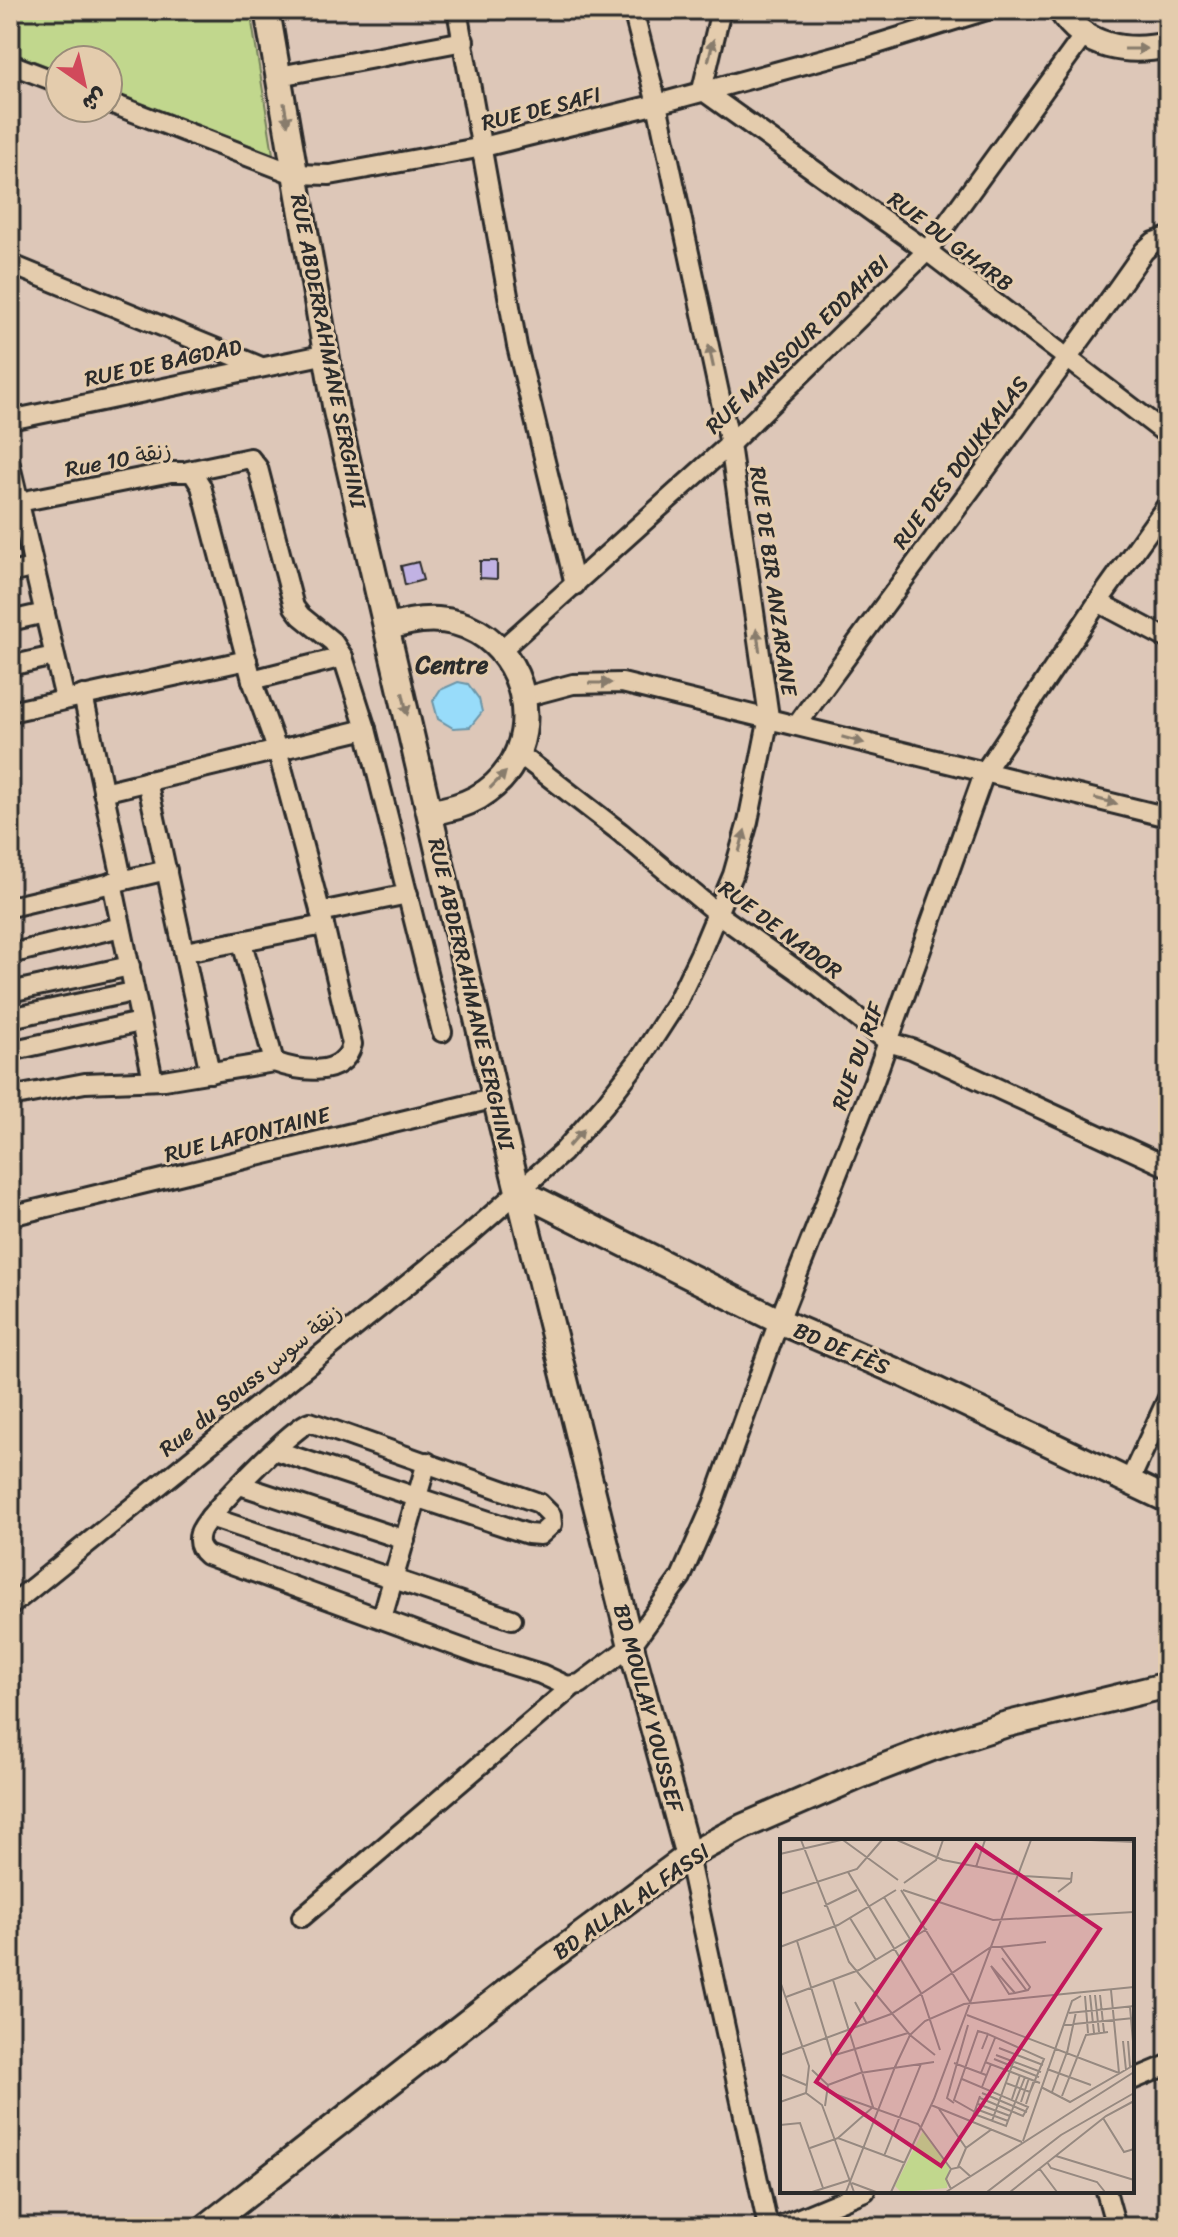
<svg xmlns="http://www.w3.org/2000/svg" width="1178" height="2237" font-family="Sriracha,'Playpen Sans Arabic',sans-serif">
<style>
.green{fill:#c1d78d;stroke:#76815c;stroke-width:2}
.water{fill:#98dcfa;stroke:#6c95a7;stroke-width:2}
.building{fill:#c1b2e3;stroke:#2b2b2b;stroke-width:2}
.lines{fill:none;stroke-linecap:round;stroke-linejoin:round}
.minor-casing{stroke:#2b2b2b;stroke-width:24}
.tertiary-casing{stroke:#2b2b2b;stroke-width:30}
.minor{stroke:#e4ccad;stroke-width:18}
.tertiary{stroke:#e4ccad;stroke-width:24}
.oneway{fill:#887c6c}
.labels{text-anchor:middle;stroke-width:6;stroke-linejoin:round;paint-order:stroke}
.street-label{font-size:22px;fill:#2b2b2b;stroke:#e4ccad}
.neighbourhood-label{font-size:24px;font-weight:bold;fill:#2b2b2b;stroke:#e4ccad}
.inset-road{fill:none;stroke:#968980;stroke-width:2}
.view{fill:#c2185b;fill-opacity:0.15;stroke:#c2185b;stroke-width:4}
.inset-edge{fill:none;stroke:#2b2b2b;stroke-width:4}
</style>
<rect width="100%" height="100%" fill="#ddc7b8"/>
<filter id="ink" filterUnits="userSpaceOnUse"><feTurbulence type="fractalNoise" baseFrequency=".0125" numOctaves="2"/><feDisplacementMap in="SourceGraphic" scale="16" xChannelSelector="R" yChannelSelector="G"/><feConvolveMatrix kernelMatrix="1 2 1 2 8 2 1 2 1" color-interpolation-filters="sRGB"/></filter>
<g filter="url(#ink)">
<path class="green" d="M10,10H250L273,154L108,90V60H60V71L10,52Z"/>
<g class="water">
<path d="M106,10H174L171,15C151,20 125,20 106,10Z"/>
<path d="M458,682L468,684L479,699L482,712L470,727L453,728L438,719L433,701L440,690Z"/>
</g>
<g class="building">
<path d="M480,561H497V579L480,578Z"/>
<path d="M418,562L423,580L405,585L401,566Z"/>
</g>
<g class="lines">
<g class="minor-casing">
<g id="minor">
<path d="M457,10L517,346L575,585"/>
<path d="M721,10L702,90L927,251L1168,435"/>
<path d="M10,64L60,83"/>
<path d="M279,76L464,41"/>
<path d="M108,102L294,174L330,175L483,147L657,104L864,48L987,10"/>
<path d="M10,264L259,366"/>
<path d="M10,420L327,354"/>
<path d="M10,465L65,699"/>
<path d="M188,471L250,458L258,468L294,607L301,616L333,642L343,657L366,729L442,1032"/>
<path d="M19,502L171,472H192L201,486L252,680L277,749L324,925L352,1044C344,1079 299,1071 274,1062"/>
<path d="M10,573L32,568"/>
<path d="M1098,602L1168,639"/>
<path d="M10,621L45,613"/>
<path d="M501,650L730,444L927,251L1084,35"/>
<path d="M10,666L54,656"/>
<path d="M252,680L343,657"/>
<path d="M83,695L122,879"/>
<path d="M524,697L573,684L622,683L1168,817"/>
<path d="M10,712L247,660"/>
<path d="M797,725C911,566 1032,412 1144,251L1154,242L1168,237"/>
<path d="M518,753L620,832L718,914L805,976L888,1042L912,1049L1168,1167"/>
<path d="M147,781L210,1073"/>
<path d="M103,792L366,729"/>
<path d="M112,882L153,1080"/>
<path d="M10,907L167,870"/>
<path d="M320,912L408,894"/>
<path d="M185,952L324,925"/>
<path d="M10,954L121,927"/>
<path d="M10,992L130,966"/>
<path d="M10,1018L133,992"/>
<path d="M10,1051L140,1022"/>
<path d="M10,1097L85,1083L164,1080L274,1062L242,942"/>
<path d="M10,1216L496,1098"/>
<path d="M274,1450L528,1534L540,1535L552,1524L551,1515L539,1503L310,1422C294,1426 204,1517 200,1533C197,1543 200,1549 207,1555L483,1656L541,1674L567,1686L580,1684L631,1646L681,1577L713,1504L779,1321L874,1081L985,771L1098,602L1168,504"/>
<path d="M1129,1482L1168,1398"/>
<path d="M240,1485L405,1540"/>
<path d="M210,1517L512,1619"/>
<path d="M10,1606L470,1234L562,1153L605,1104L642,1056L677,1002L700,954L733,875L748,822L769,717L730,444L657,104L633,10"/>
<path d="M382,1618L427,1462"/>
<path d="M688,1856L768,2227"/>
<path d="M302,1917L573,1686"/>
<path d="M1132,2080L1168,2065"/>
<path d="M1106,2191L1116,2227"/>
<path d="M778,2227L865,2191"/>
</g>
</g>
<g class="tertiary-casing">
<g id="tertiary">
<path d="M267,10L336,411L501,1122L631,1646L688,1856"/>
<path d="M1061,10C1084,48 1128,54 1168,45"/>
<path d="M388,628C534,575 585,794 430,812"/>
<path d="M519,1191L779,1321L905,1375L1168,1500"/>
<path d="M206,2227L530,1973L688,1856L742,1827L862,1775L932,1748L1004,1725L1168,1685"/>
</g>
</g>
<use href="#minor" class="minor"/>
<use href="#tertiary" class="tertiary"/>
</g>
<defs><path id="oneway-solid" d="M-6-.8H1V-3.2L6.5 0L1 3.2V.8H-6Z" transform="scale(2)"/></defs>
<g class="oneway">
<use href="#oneway-solid" transform="translate(1136 49)"/>
<use href="#oneway-solid" transform="translate(711 50) rotate(-76)"/>
<use href="#oneway-solid" transform="translate(286 114) rotate(80)"/>
<use href="#oneway-solid" transform="translate(711 356) rotate(-102)"/>
<use href="#oneway-solid" transform="translate(758 640) rotate(-98)"/>
<use href="#oneway-solid" transform="translate(600 683)"/>
<use href="#oneway-solid" transform="translate(405 704) rotate(78)"/>
<use href="#oneway-solid" transform="translate(853 740) rotate(16)"/>
<use href="#oneway-solid" transform="translate(498 780) rotate(-46)"/>
<use href="#oneway-solid" transform="translate(1106 801) rotate(14)"/>
<use href="#oneway-solid" transform="translate(742 841) rotate(-75)"/>
<use href="#oneway-solid" transform="translate(576 1138) rotate(-48)"/>
</g>
</g>
<g class="labels">
<g class="street-label">
<text transform="translate(541 108) rotate(-14)" y="8">RUE DE SAFI</text>
<text transform="translate(951 241) rotate(37)" y="8">RUE DU GHARB</text>
<text transform="translate(797 344) rotate(-44)" y="8">RUE MANSOUR EDDAHBI</text>
<text transform="translate(329 351) rotate(79)" y="8">RUE ABDERRAHMANE SERGHINI</text>
<text transform="translate(163 362) rotate(-12)" y="8">RUE DE BAGDAD</text>
<text transform="translate(118 459) rotate(-11)" y="8">Rue 10 زنقة</text>
<text transform="translate(960 462) rotate(-53)" y="8">RUE DES DOUKKALAS</text>
<text transform="translate(774 581) rotate(82)" y="8">RUE DE BIR ANZARANE</text>
<text transform="translate(781 929) rotate(37)" y="8">RUE DE NADOR</text>
<text transform="translate(472 994) rotate(77)" y="8">RUE ABDERRAHMANE SERGHINI</text>
<text transform="translate(857 1056) rotate(-70)" y="8">RUE DU RIF</text>
<text transform="translate(247 1134) rotate(-14)" y="8">RUE LAFONTAINE</text>
<text transform="translate(842 1348) rotate(23)" y="8">BD DE FÈS</text>
<text transform="translate(250 1380) rotate(-39)" y="8">Rue du Souss زنقة سوس</text>
<text transform="translate(649 1708) rotate(75)" y="8">BD MOULAY YOUSSEF</text>
<text transform="translate(631 1901) rotate(-35)" y="8">BD ALLAL AL FASSI</text>
</g>
<g class="neighbourhood-label">
<text x="452" y="673">Centre</text>
</g>
</g>
<g transform="translate(780 1839)">
<rect width="354" height="354" fill="#ddc7b8"/>
<path d="M143,292L169,329L167,349L121,353L115,347Z" fill="#c1d78d"/>
<path class="inset-road" d="M21,1L69,123L130,196L155,216M63,1L118,41M117,1L163,21L244,37L292,40M310,1L354,3M0,15L61,1M196,28L205,1M68,33L141,154L160,211M124,44L156,21L163,1M121,51L190,163M123,51L213,81L354,73M278,53L291,43L292,33M0,55L77,30L102,1M104,58L130,100M44,67L77,51M70,79L96,121M17,102L52,217L128,194M0,108L58,86L116,51M220,108L266,103M222,119L247,152M53,141L93,268L58,299M0,142L29,227L26,254L42,266L74,353M331,151L339,234M310,156L314,194M315,156L319,193M320,156L324,193M305,157L308,194M6,158L79,131L147,90M75,163L87,185M350,168L354,214M289,174L354,167M187,176L339,234M284,186L354,179M343,202L346,231M348,202L350,228M219,209L263,226M202,210L208,195L264,220L250,253M287,214L296,173M0,216L111,175L211,108H221L250,148L248,151L235,154L229,155L211,127L235,154M216,216L261,233M214,220L259,238M205,223L260,244M174,224L206,236M267,230L311,246M32,231L48,246L45,267M201,234L215,199M0,235L26,246M182,240L248,268L243,277L200,259M226,244L250,253M48,246L80,234L154,223M202,248L211,225M261,248L290,263L354,226M49,253L138,285L171,330M272,253L287,213M202,254L247,273M282,257L306,196L328,193M232,260L240,236M236,261L245,238M0,263L26,254M241,263L249,239M174,264L167,259L188,186M198,265L230,277M246,265L254,241M151,266L242,303M159,270L186,309M196,270L228,282M195,273L174,261L198,192L208,195M194,275L226,287L236,261M323,279L344,313L354,310M212,282L238,210M191,283L200,257M0,286L20,284L43,349M243,302L292,162L301,157M30,309L58,299L125,324M104,317L141,225M276,317L354,341M267,323L271,329L317,343L325,353M178,328L186,309L212,290M259,329L277,353M72,344L96,353M171,350L166,340L171,330L180,328L190,337M32,353L70,341M66,353L115,228L130,196L145,182L184,165L354,148M111,353L154,260L251,1M166,353L354,233M207,353L281,296L354,254M230,353L326,277L354,262"/>
<path class="view" d="M196,6L320,90L161,327L36,243Z"/>
<rect width="354" height="354" class="inset-edge"/>
</g>
<rect width="1178" height="2237" fill="none" stroke="#e4ccad" stroke-width="40"/>
<rect x="20" y="20" width="1138" height="2197" fill="none" stroke="#2b2b2b" stroke-width="3" filter="url(#ink)"/>
<g transform="translate(84 84) rotate(146)"><circle r="38" fill="#e4ccad" stroke="#9a8c79" stroke-width="2"/>
<path d="M0-6L14 30L0 20L-14 30Z" fill="#d1495b"/>
<text y="-12" font-size="22" font-weight="bold" text-anchor="middle" fill="#2b2b2b">ش</text>
</g>
</svg>
